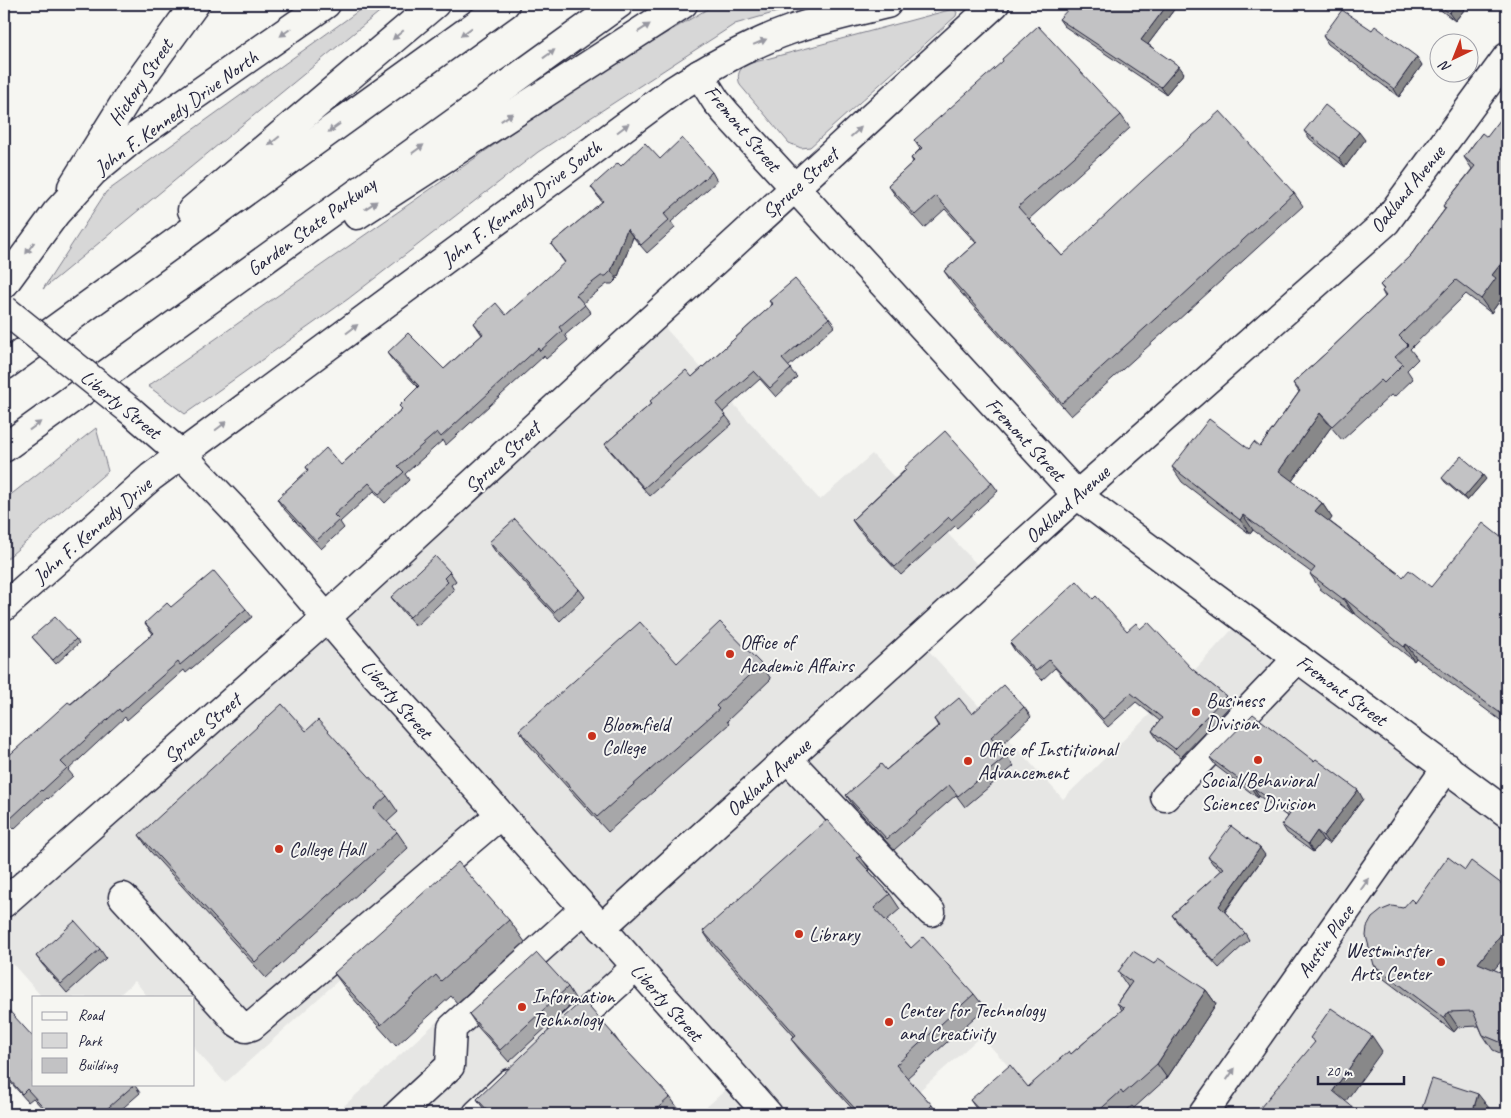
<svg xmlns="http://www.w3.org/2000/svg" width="1511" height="1118" font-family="Caveat,sans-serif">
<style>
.built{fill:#e6e6e4}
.green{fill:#d7d7d7;stroke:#7c7c89}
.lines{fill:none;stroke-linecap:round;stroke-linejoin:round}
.minor-casing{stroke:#22223b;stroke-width:31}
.major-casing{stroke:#22223b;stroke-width:31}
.highway-casing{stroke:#22223b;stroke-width:31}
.minor{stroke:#f6f6f2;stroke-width:28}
.major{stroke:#f6f6f2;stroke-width:28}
.highway{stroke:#f6f6f2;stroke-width:28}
.major-bridge-casing{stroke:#22223b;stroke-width:31;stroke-linecap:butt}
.major-bridge{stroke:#f6f6f2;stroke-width:28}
.wall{fill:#a7a7a9;stroke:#22223b}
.shaded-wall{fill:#888889;stroke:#22223b}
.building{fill:#c2c2c4;stroke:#22223b}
.oneway{fill:#9797a0}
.poi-dot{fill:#c8321e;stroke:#f6f6f2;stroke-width:2}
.labels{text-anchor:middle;stroke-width:4;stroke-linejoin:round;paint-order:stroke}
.street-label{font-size:20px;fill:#22223b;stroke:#f6f6f2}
.poi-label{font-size:20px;fill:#22223b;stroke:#f6f6f2;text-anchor:start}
</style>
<rect width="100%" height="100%" fill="#f6f6f2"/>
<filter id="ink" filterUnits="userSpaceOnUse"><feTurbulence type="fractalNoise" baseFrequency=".02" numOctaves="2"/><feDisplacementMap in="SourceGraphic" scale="10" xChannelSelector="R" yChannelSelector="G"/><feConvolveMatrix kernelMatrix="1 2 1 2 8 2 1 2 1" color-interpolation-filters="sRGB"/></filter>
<g filter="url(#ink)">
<g class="built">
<path d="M650,311L820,500L872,454L988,576L919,640L1063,799L1192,673L1239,622L1507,822V1114H1052L981,1036L893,1114H770L629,959L458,1114H335L573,898L509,826L225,1083L194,1048V997H148L135,981L117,997H42L4,954V893Z"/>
<path d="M732,1084L759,1114H699Z"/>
</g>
<g class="green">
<path d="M368,4H389L43,289L106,192Z"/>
<path d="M716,4H805L735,24L538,152L348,299L185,414L148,386L593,76Z"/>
<path d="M953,9L957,12L956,16L810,147L801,148L789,143L740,85C737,76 738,72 744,65Z"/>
<path d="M96,428L108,471L4,561V500Z"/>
</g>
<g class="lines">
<g class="minor-casing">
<g id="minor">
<path d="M699,74L716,101L726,113L1077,495L1507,813"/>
<path d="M72,187L132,91L195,4"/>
<path d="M182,455L238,514L372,671L768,1114"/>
<path d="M788,759L931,912"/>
<path d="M1165,797L1298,658"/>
<path d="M123,897L238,1023L246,1028L252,1026L500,815"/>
<path d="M4,903L326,618L995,4"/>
<path d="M601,928L1077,495L1386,222L1507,57"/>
<path d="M563,1033L636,967"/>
<path d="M398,1114L450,1066L452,1028L584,909"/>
<path d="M477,1114L510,1083"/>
<path d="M1203,1114L1447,767"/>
</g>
</g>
<g class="major-casing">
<g id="major">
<path d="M4,284L56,213L93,172L134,138L326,4"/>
<path d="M131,411L182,455"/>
<path d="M4,607L151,477L674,90C711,66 748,45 790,30C821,19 854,12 887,4"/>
</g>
</g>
<g class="highway-casing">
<g id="highway">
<path d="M192,210L435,4"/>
<path d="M357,215L683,4"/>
<path d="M4,366L505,4"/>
<path d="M4,448L619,4"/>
</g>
</g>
<use href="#minor" class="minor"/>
<use href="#major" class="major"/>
<use href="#highway" class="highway"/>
<g class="major-bridge-casing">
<path id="major-bridge" d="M5,310L131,411"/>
</g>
<use href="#major-bridge" class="major-bridge"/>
</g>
<g class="wall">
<path d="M1417,4H1469L1455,21L1438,8L1421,7Z"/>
<path d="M1176,7L1148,44L1184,73L1166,94L1064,26L1059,19Z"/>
<path d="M1372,30L1422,65L1399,97L1328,44L1323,36Z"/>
<path d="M1121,115L1130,128L1029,219L1062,256L1294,193L1303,206L1176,322H1175L1071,416L953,284L944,271L976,243L945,209L924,228L897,198L888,185L913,162L911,158L920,149L914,140Z"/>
<path d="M1304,131L1365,140L1345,167L1310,139Z"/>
<path d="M1482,133L1503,288L1506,292L1491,313L1466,294L1410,349L1418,359L1407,370L1413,379L1394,397L1391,395L1342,440L1331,427L1292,481L1322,503L1332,518L1329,521L1403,577L1431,587L1507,542V725L1416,658L1414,661L1354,613L1353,614L1320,589L1310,574L1312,573L1253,530L1250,534L1182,482L1172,467L1249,449L1260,447L1299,392L1293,383L1325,354L1385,297L1382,291L1384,290L1380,285L1411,255L1445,209L1443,206L1472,169L1464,157Z"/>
<path d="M660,159L712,172L717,181L671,222L675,228L647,253L633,237L617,279L612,284H607L583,303L591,313L565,335L568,340L546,359L544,356L446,445L443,440L405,474L409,480L385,503L374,491L340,522L344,528L321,549L282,507L277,499L308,470L306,467L341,465L402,409L418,387L393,361L387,353L444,369L482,335L474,323L506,315L565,263L551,244L602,202L591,187L621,166Z"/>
<path d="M769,301L829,318L835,326L788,367L797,377L776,397L760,379L723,412L732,424L650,496L611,452L605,444L652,403L692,377L772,305Z"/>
<path d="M905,470L992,483L998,491L957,528L955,526L901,575L858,529L852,520Z"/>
<path d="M1442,478L1486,479L1467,501L1445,482Z"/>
<path d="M489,542L579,589L585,597L560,621L495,551Z"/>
<path d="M450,572L456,581L451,585L454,590L416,626L397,605L391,597Z"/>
<path d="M1093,599L1127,631L1140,629L1226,696L1232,704L1181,757L1158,740L1152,731L1160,721L1136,702L1108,727L1055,668L1042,680L1015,651L1010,643Z"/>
<path d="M171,607L246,609L252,617L186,673L184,670L127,720L125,717L68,770L73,776L48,799L47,798L14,829L9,823L4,828V760L153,634L145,623Z"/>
<path d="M32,637L76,639L79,643L56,664Z"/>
<path d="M677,663L761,664L771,679L727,721L729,724L608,832L529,745L519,730Z"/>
<path d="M1024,707L1031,717L999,747L1014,766L965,807L956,795L894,850L853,805L846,795L886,770L938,726L934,719Z"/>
<path d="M306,731L387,796L398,812L387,822L397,832L408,848L266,978L150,851L139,835Z"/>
<path d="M1210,758L1363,799L1329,844L1323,840L1313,852L1287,833L1282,825L1288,817L1259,796L1258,798L1216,766Z"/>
<path d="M1265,855L1225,912L1245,933L1249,940L1219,968L1177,922L1172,915L1222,870L1213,864L1208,857Z"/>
<path d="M860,856L870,870L869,871L890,894L900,909L886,921L911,948L974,994L985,1008L907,1078L932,1105L938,1114H857L802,1053L791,1039L794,1036L713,946L703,931Z"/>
<path d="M1415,903L1494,970L1507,975V1056L1493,1050L1483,1035L1479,1026L1458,1027L1454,1032L1384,979L1374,965L1403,908Z"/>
<path d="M509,920L525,942L457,1003L451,996L396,1046L350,995L334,973Z"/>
<path d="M100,949L106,958L67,993L42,964L36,956Z"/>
<path d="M1154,964L1206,990L1216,1004L1167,1078L1134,1108L1132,1106L1122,1114H980L970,1100L1028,1087L1071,1054L1122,1010L1117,1003L1128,987L1118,972Z"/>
<path d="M568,987L576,1000L509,1062L477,1026L469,1014Z"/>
<path d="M4,1005L34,1084H134L140,1093L116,1114H48L33,1098L28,1102L4,1075Z"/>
<path d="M613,1034L621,1045L670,1097L682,1114H487L477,1099Z"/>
</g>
<g class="shaded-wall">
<path d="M1168,4H1174L1176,7L1146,47L1141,40Z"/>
<path d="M1457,4H1469L1455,21L1449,13Z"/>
<path d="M1417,57L1422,65L1399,97L1394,89Z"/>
<path d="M1179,66L1184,73L1166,94L1161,87Z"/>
<path d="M1359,132L1365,140L1345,167L1339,158Z"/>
<path d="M627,229L633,237L617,279L611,271Z"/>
<path d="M1507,256V282L1503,288L1506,292L1491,313L1481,299L1492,275Z"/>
<path d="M1320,413L1331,427L1289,485L1279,471Z"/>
<path d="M1483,475L1486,479L1467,501L1464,497Z"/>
<path d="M1322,503L1332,518L1326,526L1315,511Z"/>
<path d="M1243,515L1253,530L1250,534L1240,520Z"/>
<path d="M1344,598L1354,613L1353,614L1343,599Z"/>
<path d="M1406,644L1416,658L1414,661L1404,647Z"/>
<path d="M1254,788L1259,796L1258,798L1252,789Z"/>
<path d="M1358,790L1363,799L1329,844L1323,836Z"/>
<path d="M1317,831L1323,840L1313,852L1308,844Z"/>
<path d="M1260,848L1265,855L1224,912L1219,906Z"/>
<path d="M1507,927V954L1488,977L1478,963Z"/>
<path d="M1206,990L1216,1004L1167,1078L1157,1064Z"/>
<path d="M1448,1012L1458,1027L1454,1032L1444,1018Z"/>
<path d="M1372,1036L1382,1051L1343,1105L1333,1091Z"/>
<path d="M1478,1094L1489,1108L1487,1114H1472Z"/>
</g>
<g class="building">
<path d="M1073,4H1168L1141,40L1179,66L1161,87L1059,19Z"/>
<path d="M1438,4H1457L1449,13Z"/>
<path d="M1342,10L1372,30L1375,26L1417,57L1394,89L1323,36Z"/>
<path d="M1038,26L1121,115L1018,207L1062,256L1142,181L1220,111L1294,193L1167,310L1166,309L1062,403L944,271L977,242L936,196L915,215L888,185L914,161L911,158L922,148L914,140L1003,61L1002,59Z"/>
<path d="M1325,105L1359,132L1339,158L1304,131Z"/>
<path d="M1507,111V256L1492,275L1496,278L1481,299L1456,280L1399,336L1408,345L1395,357L1403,364L1384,383L1381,380L1332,426L1320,413L1279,471L1322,503L1315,511L1403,577L1409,570L1431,587L1483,523L1507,542V718L1406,644L1404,647L1344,598L1343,599L1310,574L1315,568L1243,515L1240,520L1172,467L1209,419L1249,449L1254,442L1260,447L1300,391L1293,383L1325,354L1386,296L1382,291L1384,289L1380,285L1411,255L1446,208L1443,206L1475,166L1464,157L1482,133L1487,137Z"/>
<path d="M682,138L712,172L664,214L669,220L641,245L627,229L611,271L606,276H601L576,295L585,305L559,327L562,331L540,351L538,348L441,437L437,432L398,466L404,472L379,494L369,483L334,515L339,520L316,541L277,499L308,470L306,467L326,448L341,465L402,409L399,406L419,386L387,353L408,333L444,369L483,334L474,323L496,303L506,315L565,262L551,244L603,201L591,187L618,163L621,166L645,143L660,159Z"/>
<path d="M795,279L829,318L782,359L791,369L770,388L754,371L716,404L726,416L644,488L605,444L652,403L650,401L686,370L692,377L773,304L769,301Z"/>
<path d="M945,431L992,483L951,520L949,517L895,567L852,520L906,470L904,468Z"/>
<path d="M1461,456L1483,475L1464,497L1442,478Z"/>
<path d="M515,519L579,589L554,612L489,542Z"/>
<path d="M435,556L450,572L444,578L448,582L410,617L391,597Z"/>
<path d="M214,571L246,609L180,665L178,662L121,712L119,709L61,762L67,768L42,791L41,790L8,821L4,816V760L68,702L71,704L154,633L145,623L167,603L171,607Z"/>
<path d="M1077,581L1093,599L1096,596L1127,631L1136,623L1140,629L1148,622L1191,668L1226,696L1175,749L1152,731L1162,718L1131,693L1103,719L1049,660L1036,671L1010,643Z"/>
<path d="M55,617L76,639L53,660L32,637Z"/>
<path d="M640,622L677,663L720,622L761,664L716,706L719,709L597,817L519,730Z"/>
<path d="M1004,685L1024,707L991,737L1007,756L958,796L949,785L887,839L846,795L881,764L886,770L939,726L934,719L959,698L972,714Z"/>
<path d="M282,704L306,731L318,720L387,796L374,808L397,832L255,962L139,835Z"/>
<path d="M1253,714L1314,761L1316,759L1358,790L1323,836L1317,831L1308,844L1282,825L1290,814L1254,788L1252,789L1210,758Z"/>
<path d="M827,820L860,856L857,858L890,894L874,908L911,948L923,937L974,994L896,1065L932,1105L923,1114H924H860L791,1039L796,1035L703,931Z"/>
<path d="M1231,826L1260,848L1219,906L1245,933L1214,961L1172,915L1224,868L1208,857Z"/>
<path d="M1448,857L1465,870L1471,861L1507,888V897L1505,900L1507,901V927L1478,963L1507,975V1045L1483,1035L1473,1011L1448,1012L1444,1018L1374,965L1366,936L1367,927L1372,918L1382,910L1392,906L1403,908L1411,899L1415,903Z"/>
<path d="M458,862L509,920L441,981L436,975L381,1025L334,973Z"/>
<path d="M75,921L100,949L61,984L36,956Z"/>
<path d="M1133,951L1154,964L1158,958L1206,990L1157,1064L1123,1094L1121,1091L1095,1114H983L970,1100L1010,1065L1028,1087L1069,1051L1071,1054L1124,1008L1117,1003L1132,982L1118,972Z"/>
<path d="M537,953L568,987L500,1050L469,1014Z"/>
<path d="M583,1000L613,1034L612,1035L670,1097L651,1114H491L477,1099L544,1035Z"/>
<path d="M4,1005L34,1038V1084L134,1085L101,1114H50L27,1089L22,1094L4,1073Z"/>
<path d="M1331,1008L1372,1036L1333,1091L1361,1114H1255L1315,1042L1310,1038Z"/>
<path d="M1432,1079L1478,1094L1472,1114H1420Z"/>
</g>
<defs><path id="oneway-solid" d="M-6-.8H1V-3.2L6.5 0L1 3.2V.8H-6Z" transform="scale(1.25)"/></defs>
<g class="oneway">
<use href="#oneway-solid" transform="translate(644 28) rotate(-33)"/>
<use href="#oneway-solid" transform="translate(286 32) rotate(145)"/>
<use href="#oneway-solid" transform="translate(466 32) rotate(144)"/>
<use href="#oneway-solid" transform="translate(398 35) rotate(140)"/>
<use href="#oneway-solid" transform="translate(760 42) rotate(-23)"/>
<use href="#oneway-solid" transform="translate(549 54) rotate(-36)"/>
<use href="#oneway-solid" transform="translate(507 117) rotate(-33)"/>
<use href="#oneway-solid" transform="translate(334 128) rotate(144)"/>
<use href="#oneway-solid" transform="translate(623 128) rotate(-37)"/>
<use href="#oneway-solid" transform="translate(856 132) rotate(-42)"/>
<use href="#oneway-solid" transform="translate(274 141) rotate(140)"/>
<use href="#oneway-solid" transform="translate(418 149) rotate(-36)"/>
<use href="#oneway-solid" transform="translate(371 205) rotate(-33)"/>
<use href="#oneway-solid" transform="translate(30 248) rotate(126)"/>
<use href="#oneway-solid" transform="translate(352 329) rotate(-37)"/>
<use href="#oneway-solid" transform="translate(35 426) rotate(-36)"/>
<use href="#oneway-solid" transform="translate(221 426) rotate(-37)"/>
<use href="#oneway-solid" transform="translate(1365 884) rotate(-55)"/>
<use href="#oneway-solid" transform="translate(1231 1074) rotate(-55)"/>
</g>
</g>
<g class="poi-dot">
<circle cx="730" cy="654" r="5"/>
<circle cx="1196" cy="712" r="5"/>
<circle cx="592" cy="736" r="5"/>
<circle cx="1258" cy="760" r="5"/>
<circle cx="968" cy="761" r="5"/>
<circle cx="279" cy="849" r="5"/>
<circle cx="799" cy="934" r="5"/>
<circle cx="1441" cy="962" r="5"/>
<circle cx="522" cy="1007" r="5"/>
<circle cx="889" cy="1022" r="5"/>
</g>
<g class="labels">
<g class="street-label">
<text transform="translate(140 82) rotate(-56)" y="7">Hickory Street</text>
<text transform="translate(176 112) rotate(-36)" y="7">John F. Kennedy Drive North</text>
<text transform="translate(743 128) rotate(50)" y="7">Fremont Street</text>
<text transform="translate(800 183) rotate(-42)" y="7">Spruce Street</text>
<text transform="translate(1407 189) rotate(-51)" y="7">Oakland Avenue</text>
<text transform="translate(521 203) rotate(-37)" y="7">John F. Kennedy Drive South</text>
<text transform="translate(311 226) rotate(-36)" y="7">Garden State Parkway</text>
<text transform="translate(121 404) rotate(39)" y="7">Liberty Street</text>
<text transform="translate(1026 439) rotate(47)" y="7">Fremont Street</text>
<text transform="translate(502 457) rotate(-43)" y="7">Spruce Street</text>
<text transform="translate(1067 504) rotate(-42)" y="7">Oakland Avenue</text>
<text transform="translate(92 530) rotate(-41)" y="7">John F. Kennedy Drive</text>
<text transform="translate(1342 690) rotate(36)" y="7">Fremont Street</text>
<text transform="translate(397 699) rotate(49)" y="7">Liberty Street</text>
<text transform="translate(202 728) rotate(-41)" y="7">Spruce Street</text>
<text transform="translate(768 777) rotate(-42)" y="7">Oakland Avenue</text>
<text transform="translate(1325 941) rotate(-55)" y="7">Austin Place</text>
<text transform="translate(667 1002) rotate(48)" y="7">Liberty Street</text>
</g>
<g class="poi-label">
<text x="740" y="649">Office of<tspan x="740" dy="23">Academic Affairs</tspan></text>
<text x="1206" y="707">Business<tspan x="1206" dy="23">Division</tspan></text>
<text x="602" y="731">Bloomfield<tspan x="602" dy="23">College</tspan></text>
<text x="978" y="756">Office of Instituional<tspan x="978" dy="23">Advancement</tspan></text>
<text x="1258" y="787" text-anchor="middle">Social/Behavioral<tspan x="1258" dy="23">Sciences Division</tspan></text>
<text x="289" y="856">College Hall</text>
<text x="809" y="941">Library</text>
<text x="1431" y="957" text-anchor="end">Westminster<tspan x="1431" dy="23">Arts Center</tspan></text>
<text x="532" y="1003">Information<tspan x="532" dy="23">Technology</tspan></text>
<text x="899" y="1017">Center for Technology<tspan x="899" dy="23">and Creativity</tspan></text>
</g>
</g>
<rect width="1511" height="1118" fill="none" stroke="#f6f6f2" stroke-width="20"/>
<rect x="10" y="10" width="1491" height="1098" fill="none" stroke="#22223b" stroke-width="2" filter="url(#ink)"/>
<rect x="32" y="996" width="162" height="90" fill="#f6f6f2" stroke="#a1a1a9"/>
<rect x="42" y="1012" width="25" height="8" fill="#f6f6f2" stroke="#a1a1a9"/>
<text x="78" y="1020" font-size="15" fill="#22223b">Road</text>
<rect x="42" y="1033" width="25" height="15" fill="#d7d7d7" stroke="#a1a1a9"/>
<text x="78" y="1046" font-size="15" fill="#22223b">Park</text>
<rect x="42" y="1058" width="25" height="15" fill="#c2c2c4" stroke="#a1a1a9"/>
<text x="78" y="1070" font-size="15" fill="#22223b">Building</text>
<g transform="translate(1454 58) rotate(223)"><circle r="24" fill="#f6f6f2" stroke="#a1a1a9"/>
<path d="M0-4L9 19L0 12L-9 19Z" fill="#c8321e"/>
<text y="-8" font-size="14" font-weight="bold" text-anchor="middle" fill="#22223b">N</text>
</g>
<path d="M1318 1076v8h86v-8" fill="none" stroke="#22223b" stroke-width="2.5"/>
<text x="1326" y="1076" font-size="15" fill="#22223b" stroke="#f6f6f2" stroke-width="4" paint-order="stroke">20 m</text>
</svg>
